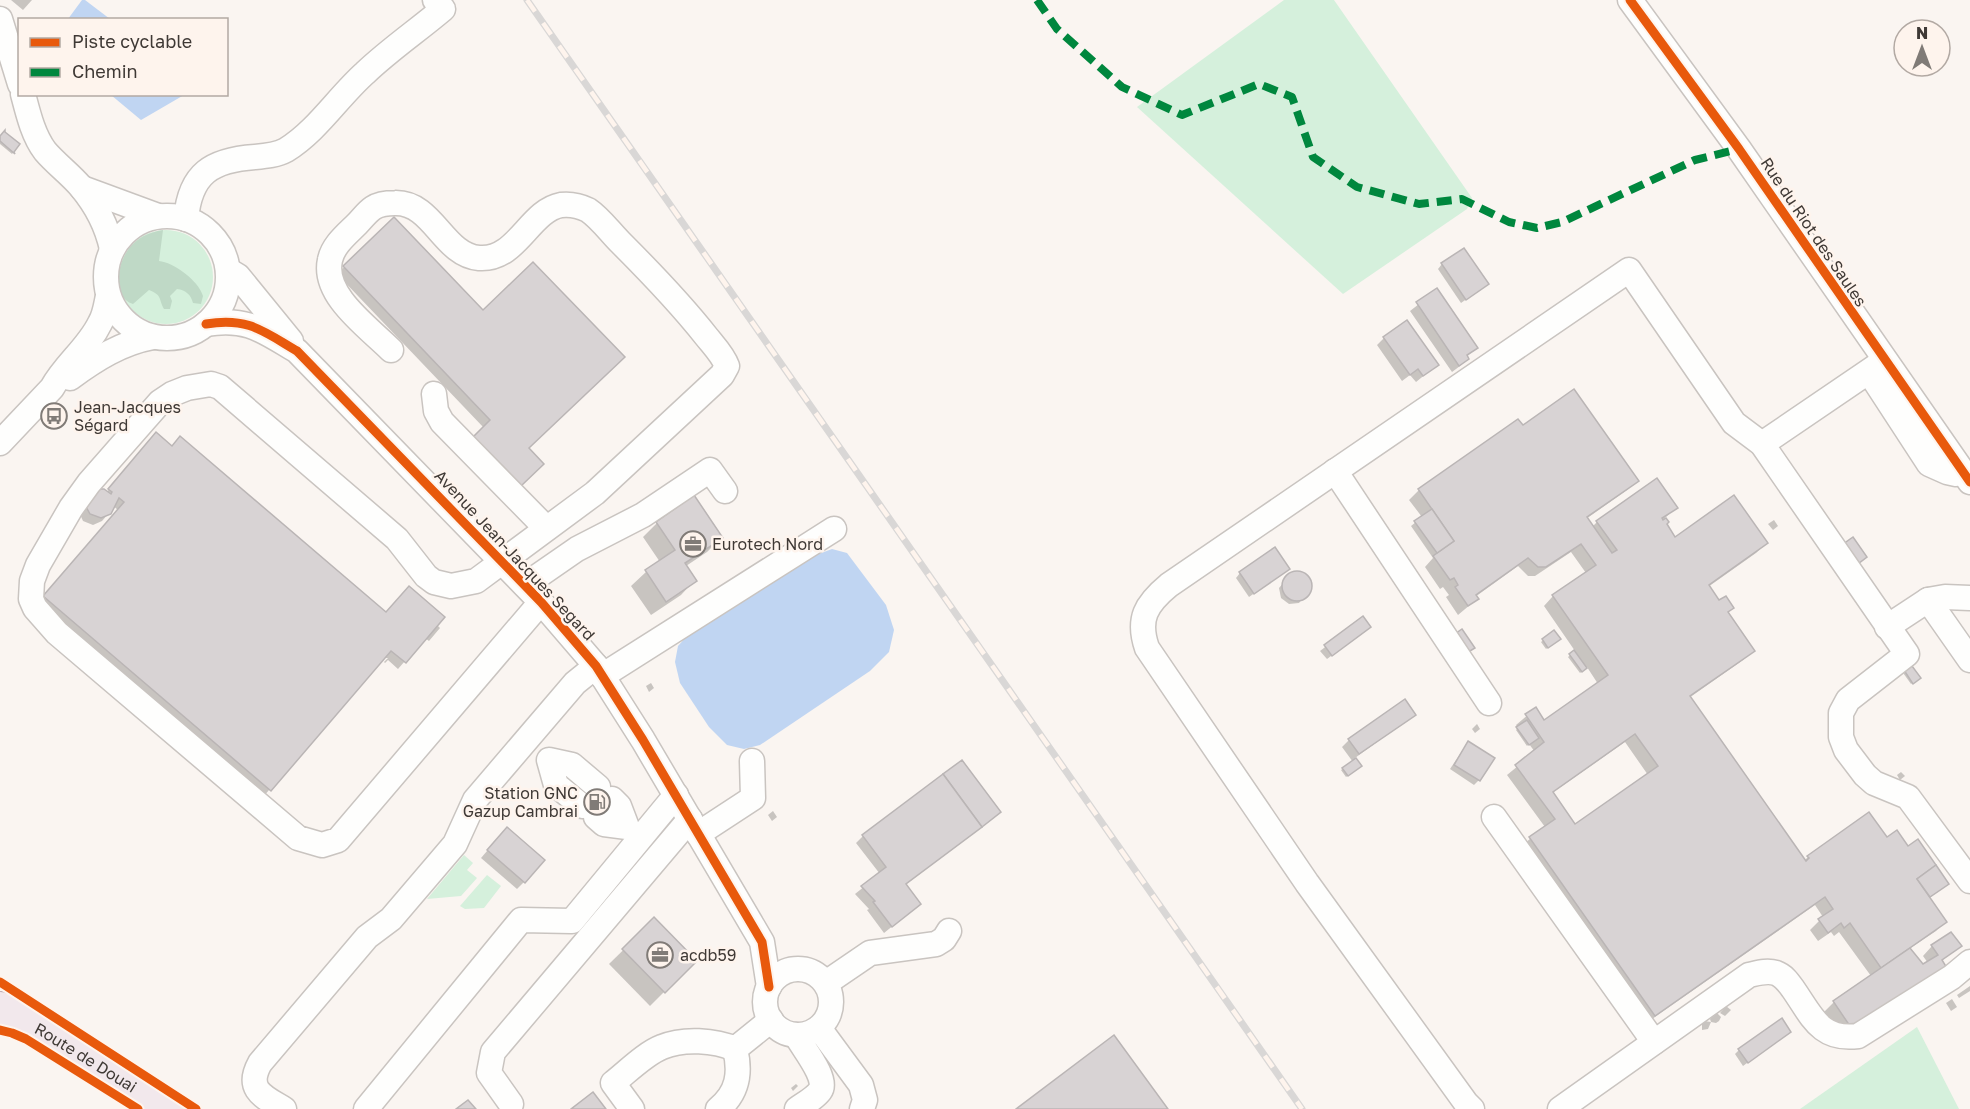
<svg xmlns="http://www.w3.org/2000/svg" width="1970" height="1109" font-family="'Golos Text',sans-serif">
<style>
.green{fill:#d5f0dc}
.forest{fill:#bfd9c6}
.water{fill:#c0d5f2}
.shadow{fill:#0003;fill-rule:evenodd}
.building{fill:#d8d3d4;stroke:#bab5b5;stroke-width:1.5;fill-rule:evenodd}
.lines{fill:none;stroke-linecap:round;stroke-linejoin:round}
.minor-tunnel{stroke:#d5cfcb;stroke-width:24;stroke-dasharray:24 12;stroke-linecap:butt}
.minor-casing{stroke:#c9c4c0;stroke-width:27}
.major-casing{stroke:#c1b0b5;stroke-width:34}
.minor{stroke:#fefefd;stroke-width:24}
.major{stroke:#f2e8ec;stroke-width:32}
.rail-casing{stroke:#d9d7d6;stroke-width:7}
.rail{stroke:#fef4ed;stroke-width:4.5;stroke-dasharray:14;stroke-linecap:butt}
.quiet{stroke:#00873e;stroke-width:8;stroke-dasharray:15 8;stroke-linecap:butt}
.cycleway-casing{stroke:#fef4ed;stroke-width:13}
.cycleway{stroke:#e8590c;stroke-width:9}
.labels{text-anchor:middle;stroke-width:5;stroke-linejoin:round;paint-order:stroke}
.street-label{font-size:16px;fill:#3f3935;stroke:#fef4ed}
.poi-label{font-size:16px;fill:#3f3935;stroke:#fef4ed;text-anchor:start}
</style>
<rect width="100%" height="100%" fill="#faf5f1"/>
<g class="green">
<path d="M1284,0H1334L1472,198L1467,209L1343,294L1137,107Z"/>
<circle cx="166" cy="277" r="47"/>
<path d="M464,855L473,863L467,870L477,878L461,896L427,899Z"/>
<path d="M487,875L501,886L484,908L465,909L460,906Z"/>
<path d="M1917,1027L1959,1109H1800Z"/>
</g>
<path class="forest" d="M163,230L159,261C173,262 199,281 203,296L201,304L193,303C191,295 186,290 177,289L170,296L172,301L170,309H164C158,298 163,296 149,290L133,304C108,296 119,257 133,244C141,236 151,232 163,230Z"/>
<g class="water">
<path d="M82,0H85L110,19H68Z"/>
<path d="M111,95H184L141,120Z"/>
<path d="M832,549L847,553L886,605L894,630L889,652L870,671L760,745L744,749L727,745L709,727L680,683L675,662L678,646L687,636L816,555Z"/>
</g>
<g class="shadow">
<path d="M11,0H32L23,10Z"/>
<path d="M5,132L20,144L12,154L0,144V138Z"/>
<path d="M394,219L483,312L623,357L484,428L337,274Z"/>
<path d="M1442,264L1482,288L1461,303L1438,269Z"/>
<path d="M1437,290L1477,348L1466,357L1467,359L1460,366L1452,372L1410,311Z"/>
<path d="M1384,338L1437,365L1416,382L1410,375L1402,381L1377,345Z"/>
<path d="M1522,427L1637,481L1627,490L1586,519L1592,527L1597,522L1676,507L1665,518L1668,522L1665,525L1675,539L1766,543L1756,553L1708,587L1719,602L1732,608L1727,613L1753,650L1743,660L1689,698L1804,861L1808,857L1886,839L1908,848L1947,884L1929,898L1945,921L1936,931L1909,949L1923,966L1928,963L1923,956L1932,946H1960L1844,1040L1824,1012L1834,1002L1871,976L1839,932L1834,936L1831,932L1818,941L1810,930L1823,917L1815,905L1645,1024L1520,847L1545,827L1507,775L1535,752L1529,744L1527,746L1516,730L1518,728L1516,725L1535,709L1544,722L1598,684L1587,667L1580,673L1568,657L1575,651L1544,606L1553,596L1586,573L1571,552L1535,576H1528L1518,566L1475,597L1477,599L1458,615L1446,597L1449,595L1443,587L1440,589L1425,567L1433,558L1411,526L1422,517L1409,500L1419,490ZM1625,742L1648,775L1575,826L1552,793Z"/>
<path d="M150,441L386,614L437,625L440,628L429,641L425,638L398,669L388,660L385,663L384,662L388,658H383L263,797L38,604L118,510L112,505L109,513L102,521L93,525L83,521L79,512L106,493Z"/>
<path d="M1774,520L1778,526L1773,530L1768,524Z"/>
<path d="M657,523L721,538L707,552L686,566L695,580L681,595L651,615L631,586L646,572L660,562L643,537Z"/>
<path d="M1240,573H1283L1249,597L1236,578Z"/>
<path d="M1300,573L1309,579L1310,589L1299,603L1289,604L1281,598L1279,588L1290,575Z"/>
<path d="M1363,618L1365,631L1327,659L1320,651Z"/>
<path d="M1554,632L1557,640L1546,649L1541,642Z"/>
<path d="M1909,664L1919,678L1911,684L1901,670Z"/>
<path d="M651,683L654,688L649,692L646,686Z"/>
<path d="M1414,715L1355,758L1360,766L1346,777L1341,770L1353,762L1342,747L1349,740Z"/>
<path d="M1477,724L1480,729L1475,733L1472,729Z"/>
<path d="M1464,748L1479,780L1474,785L1450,769Z"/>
<path d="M1901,772L1905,776L1900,780L1897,775Z"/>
<path d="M597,790L613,795L589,822L578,813Z"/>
<path d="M773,811L777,817L772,821L768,815Z"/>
<path d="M500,836L524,882L517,889L481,858Z"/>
<path d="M863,836L920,904L884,933L867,910L869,909L855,894L880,874L856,843Z"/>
<path d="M654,920L695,961L650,1006L609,964Z"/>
<path d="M1970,986V991L1959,998L1957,995Z"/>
<path d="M1952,999L1957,1007L1951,1011L1946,1003Z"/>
<path d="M1726,1006L1731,1010L1725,1016L1720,1013Z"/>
<path d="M1717,1013L1721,1017L1719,1021L1716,1023L1711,1022L1708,1029L1702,1030V1023L1704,1021L1711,1022L1710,1019Z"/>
<path d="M1789,1032L1743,1066L1735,1054L1739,1050Z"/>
<path d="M796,1084L798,1086L793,1091L791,1088Z"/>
</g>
<g class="building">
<path d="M5,130V132L20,144L14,152L15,154L0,141V136Z"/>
<path d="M394,217L483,310L533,262L625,357L529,448L544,464L521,486L473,437L490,420L343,266Z"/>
<path d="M1464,248L1489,284L1466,300L1441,263Z"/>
<path d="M1437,288L1478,348L1467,355L1469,359L1459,366L1416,302Z"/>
<path d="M1407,320L1439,365L1423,376L1418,369L1410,375L1383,337Z"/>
<path d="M1574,389L1639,481L1587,517L1612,553L1617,550L1596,521L1657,478L1678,508L1662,518L1663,520L1666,518L1669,522L1667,524L1675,537L1734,495L1768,543L1709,585L1719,600L1726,596L1734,608L1728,612L1755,651L1690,696L1806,861L1809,858L1807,856L1869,812L1887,837L1897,830L1908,846L1918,839L1936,865L1917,879L1947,922L1881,968L1850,923L1844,928L1841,923L1828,933L1818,919L1833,909L1825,897L1655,1016L1529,837L1555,819L1515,765L1544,742L1525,714L1536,707L1544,720L1608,675L1552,595L1596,565L1581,544L1546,567H1538L1528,558L1476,595L1479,599L1468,606L1455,587L1458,585L1454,578L1450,580L1433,556L1454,541L1418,489L1518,419L1523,425ZM1635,734L1658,766L1575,824L1553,792Z"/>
<path d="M156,432L172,446L180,436L386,612L409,586L445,617L406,663L391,651L271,791L43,596L124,502L119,498L111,514L101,518L90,514L85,505L98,489H104L111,494L112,492L108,489Z"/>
<path d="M694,495L723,538L685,563L697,581L666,602L645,570L675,550L656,522Z"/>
<path d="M1432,509L1454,541L1437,553L1414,521Z"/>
<path d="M1853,537L1867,557L1854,567L1839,547Z"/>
<path d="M1275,547L1290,569L1254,594L1239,572Z"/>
<circle cx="1297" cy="586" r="15"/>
<path d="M1363,616L1371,627L1332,656L1324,645Z"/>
<path d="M1462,629L1475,648L1465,654L1452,636Z"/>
<path d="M1554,630L1561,639L1548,648L1542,639Z"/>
<path d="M1574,650L1587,668L1582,672L1569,654Z"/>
<path d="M1909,662L1921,678L1913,684L1902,667Z"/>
<path d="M1405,699L1416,715L1359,754L1348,739Z"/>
<path d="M1527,720L1539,738L1529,745L1516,727Z"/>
<path d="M1468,741L1495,758L1480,781L1454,765Z"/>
<path d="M1356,758L1362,766L1348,776L1342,768Z"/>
<path d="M962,760L1001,812L982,827L943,774Z"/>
<path d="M943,774L982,827L906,884L921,904L892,927L873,902L875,901L861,886L886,867L862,835Z"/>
<path d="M507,827L545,860L525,883L487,850Z"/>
<path d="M1936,865L1949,884L1930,897L1917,879Z"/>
<path d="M654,917L697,961L665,993L622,949Z"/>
<path d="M1951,932L1962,946L1942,960L1950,973L1854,1032L1833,1001L1910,948L1923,964L1938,955L1931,945Z"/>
<path d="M1782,1018L1791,1032L1748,1063L1738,1049Z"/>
<path d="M1114,1035L1168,1109H1016Z"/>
<path d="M593,1092L606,1109H571Z"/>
<path d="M468,1100L476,1109H456Z"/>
</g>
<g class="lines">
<path class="minor-tunnel" d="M591,796L604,808"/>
<g class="minor-casing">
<g id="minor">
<path d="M1630,0L1739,149L1970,482"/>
<path d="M0,19L20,84"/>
<path d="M23,94C28,113 33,135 45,151C56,164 70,174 81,187C96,205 107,226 112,249"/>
<path d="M82,188L158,216"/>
<circle cx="167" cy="277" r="61"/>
<path d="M186,219C190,173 212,160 255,157C266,156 277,155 286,150C317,131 338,97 365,73C389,50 417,31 443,9L435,0"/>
<path d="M228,270L238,276L291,341"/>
<path d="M206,324C248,317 263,331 297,351L541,602L596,666L643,740L762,942L769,987"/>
<path d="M391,350C368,327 322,295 330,260C333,245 347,234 357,224C362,219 367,212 373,208C379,204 388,203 395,203C433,202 443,255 479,258C517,261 529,211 561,205C570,204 580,206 588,210C600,218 610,232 620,242C650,272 680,303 706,336C714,346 723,355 727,366L722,375L595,493L476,581L451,586L434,582L426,576L397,539L220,387L211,384L187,388L172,394L160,402L89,483L71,508L38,565L32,581L31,599L35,608L57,633L298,838L322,845L338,840L541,602"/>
<path d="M1869,372L1929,464L1947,472L1956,474L1961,471"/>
<path d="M70,378C96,359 121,343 153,337"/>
<path d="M434,394L436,411L442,422L546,528"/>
<path d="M0,443L52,388C65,364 88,348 100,323C105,315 106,305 108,296"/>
<path d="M1762,444L1884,361"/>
<path d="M1335,471L1489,703"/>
<path d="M525,585L577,549L643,515L710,470L725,491"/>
<path d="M1928,600L1970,660"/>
<path d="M1887,627L1928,600L1945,597L1970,598"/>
<path d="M602,676L834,529"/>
<path d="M582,806L556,785L549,760L572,765L598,787"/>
<path d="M596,817L604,824L627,827L619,806L612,799"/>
<path d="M1494,817L1654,1042"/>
<path d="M698,834L753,798L752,761"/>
<circle cx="798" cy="1002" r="33"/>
<path d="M826,983L870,953L936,944L944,939L949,931"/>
<path d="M819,1028L861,1085L865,1100L862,1109"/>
<path d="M796,1035C802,1047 829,1079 820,1091C815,1098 804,1104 797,1109"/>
<path d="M735,1049L771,1020"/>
<path d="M511,1104L489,1073L493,1052L690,819"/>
<path d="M284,1109C264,1097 245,1090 260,1063L367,937L391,919L455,844L475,800L575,683L596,666"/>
<path d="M366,1109L521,920L572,921L676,795"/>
<path d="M632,1109L613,1083C627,1072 646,1053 662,1047C683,1038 715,1040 735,1049"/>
<path d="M718,1109C738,1093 741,1073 735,1049"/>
<path d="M1472,1109L1466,1103L1307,883L1147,648C1137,619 1146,604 1169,585L1629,270L1734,423L1762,444L1907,654L1848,700L1841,713V737L1846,750L1865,775L1874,783L1908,797L1970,881"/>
<path d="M1560,1109L1749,975C1758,973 1767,970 1776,973C1784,976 1788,982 1793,989C1812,1016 1820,1041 1858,1036L1952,977L1970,962"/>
</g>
</g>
<g class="major-casing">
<g id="major">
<path id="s1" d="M0,1008L42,1030L169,1109"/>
</g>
</g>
<use href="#minor" class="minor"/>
<use href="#major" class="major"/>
<g class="rail-casing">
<path id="rail" d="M527,0L1302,1109"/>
</g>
<use href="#rail" class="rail"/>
<path class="quiet" d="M1037,0L1057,29L1122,87L1182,115L1259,84L1292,97L1313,157L1357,187L1419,204L1462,199L1509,222L1537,228L1562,222L1695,160L1739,149"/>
<g class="cycleway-casing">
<g id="cycleway">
<path d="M1630,0L1739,149L1970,482"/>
<path d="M206,324C248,317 263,331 297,351L541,602L596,666L643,740L762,942L769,987"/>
<path d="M0,982L196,1109"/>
<path d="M0,1030L12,1033L26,1039L138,1109"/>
</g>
</g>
<use href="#cycleway" class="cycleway"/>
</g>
<defs>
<g id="bus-ring" transform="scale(1.35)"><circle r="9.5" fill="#fef4ed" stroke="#807b77" stroke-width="1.5"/><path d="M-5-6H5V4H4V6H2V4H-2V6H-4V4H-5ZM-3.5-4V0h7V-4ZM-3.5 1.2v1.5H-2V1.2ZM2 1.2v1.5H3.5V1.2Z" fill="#807b77"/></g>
<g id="office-ring" transform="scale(1.35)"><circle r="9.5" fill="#fef4ed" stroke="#807b77" stroke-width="1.5"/><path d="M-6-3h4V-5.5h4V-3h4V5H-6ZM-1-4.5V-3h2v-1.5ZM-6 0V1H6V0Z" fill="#807b77"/></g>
<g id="fuel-ring" transform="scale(1.35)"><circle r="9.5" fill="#fef4ed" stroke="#807b77" stroke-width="1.5"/><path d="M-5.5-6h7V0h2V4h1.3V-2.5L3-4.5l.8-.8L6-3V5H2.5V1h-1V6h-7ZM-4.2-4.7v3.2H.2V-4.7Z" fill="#807b77"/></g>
</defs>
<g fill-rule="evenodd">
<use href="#bus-ring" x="54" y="416"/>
<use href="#office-ring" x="693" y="544"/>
<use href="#fuel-ring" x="597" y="802"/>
<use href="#office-ring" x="660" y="955"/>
</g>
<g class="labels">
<g class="street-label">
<text transform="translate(1814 232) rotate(56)" y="6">Rue du Riot des Saules</text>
<text transform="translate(515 555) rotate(47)" y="6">Avenue Jean-Jacques Segard</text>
<text dy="6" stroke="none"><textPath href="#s1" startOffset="99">Route de Douai</textPath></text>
</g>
<g class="poi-label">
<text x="74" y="413">Jean-Jacques<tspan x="74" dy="18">Ségard</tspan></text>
<text x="712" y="550">Eurotech Nord</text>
<text x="578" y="799" text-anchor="end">Station GNC<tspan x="578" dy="18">Gazup Cambrai</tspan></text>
<text x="680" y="961">acdb59</text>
</g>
</g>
<rect x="18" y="18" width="210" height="78" fill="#fef4ed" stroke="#b2a9a3" stroke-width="1.5"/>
<rect x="30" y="38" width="30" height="9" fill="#e8590c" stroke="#b2a9a3" stroke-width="1.5"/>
<text x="72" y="48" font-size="18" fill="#3f3935">Piste cyclable</text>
<rect x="30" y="68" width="30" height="9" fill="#00873e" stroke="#b2a9a3" stroke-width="1.5"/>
<text x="72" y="78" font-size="18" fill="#3f3935">Chemin</text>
<g transform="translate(1922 48)"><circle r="28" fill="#fef4ed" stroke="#b2a9a3" stroke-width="1.5"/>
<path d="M0-4.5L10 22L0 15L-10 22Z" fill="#807b77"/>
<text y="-9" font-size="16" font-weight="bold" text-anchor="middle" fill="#3f3935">N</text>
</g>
</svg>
